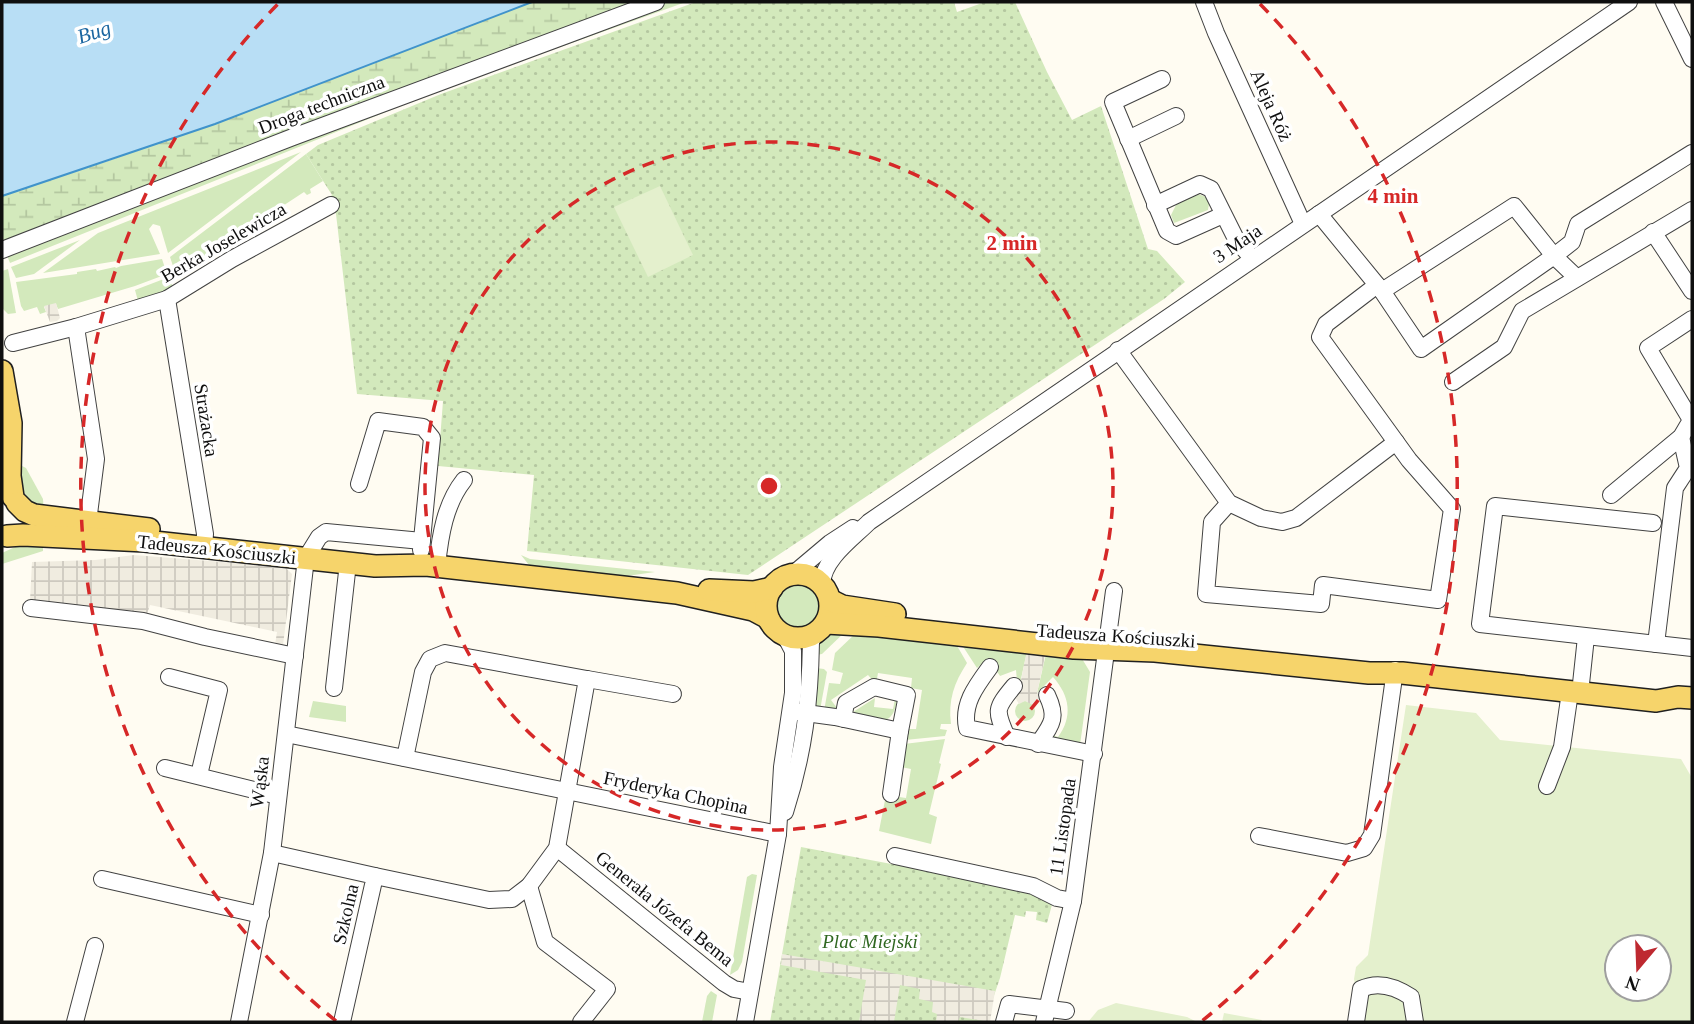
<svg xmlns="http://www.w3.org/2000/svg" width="1694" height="1024" font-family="'Times New Roman',serif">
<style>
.grass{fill:#d3e9bc}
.wetland{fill:url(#wetland-marsh)}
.park{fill:url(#park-dots)}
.pitch{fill:#e4f0cd;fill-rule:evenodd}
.plaza{fill:url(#plaza-grid)}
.water{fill:#b8def5;stroke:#4093cb;stroke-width:2}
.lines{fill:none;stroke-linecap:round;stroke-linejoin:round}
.minor-casing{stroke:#424242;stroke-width:18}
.major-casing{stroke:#202020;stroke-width:24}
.minor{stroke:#fff;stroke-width:16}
.major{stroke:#f6d46b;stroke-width:21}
.ring{fill:none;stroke:#d62828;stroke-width:3.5;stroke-dasharray:12 9}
.labels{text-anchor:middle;stroke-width:7;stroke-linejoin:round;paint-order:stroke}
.street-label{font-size:19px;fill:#0f0f0f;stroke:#fff}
.park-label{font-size:19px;font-style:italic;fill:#2f6720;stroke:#fff}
.water-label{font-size:21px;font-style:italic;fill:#1a65a0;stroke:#fff}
.centre{fill:#d62828;stroke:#fff;stroke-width:3.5}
.ring-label{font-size:21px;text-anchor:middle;font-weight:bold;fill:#d62828;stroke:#fff;stroke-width:7;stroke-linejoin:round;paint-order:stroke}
</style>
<defs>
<pattern id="wetland-marsh" width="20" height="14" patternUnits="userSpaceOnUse" patternTransform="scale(1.75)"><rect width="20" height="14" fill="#d3e9bc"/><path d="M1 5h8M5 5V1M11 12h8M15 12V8" fill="none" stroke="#b4c7a0"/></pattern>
<pattern id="park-dots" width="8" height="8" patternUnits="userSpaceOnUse" patternTransform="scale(1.75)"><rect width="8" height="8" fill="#d3e9bc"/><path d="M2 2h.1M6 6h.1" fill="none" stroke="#b4c7a0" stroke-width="1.8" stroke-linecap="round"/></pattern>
<pattern id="plaza-grid" width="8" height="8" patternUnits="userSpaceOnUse" patternTransform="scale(1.75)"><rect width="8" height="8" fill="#f0ece0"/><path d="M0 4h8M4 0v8" fill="none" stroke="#cdc9bf"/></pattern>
</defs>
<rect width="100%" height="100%" fill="#fffcf2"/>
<g class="grass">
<path d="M667,2H686L443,89L10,263L6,253L467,73Z"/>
<path d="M301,152L168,253L160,226L153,224L149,229L160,254L43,273L98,233Z"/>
<path d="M306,154L323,181L310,189L311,193L307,195L304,192L269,215L271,219L269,220L265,217L220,246L217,243L210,247L212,251L182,270L179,268L174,269L170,257Z"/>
<path d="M1198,194L1206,197L1209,204L1208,210L1174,223L1171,215L1177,203Z"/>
<path d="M80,240L34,274L16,278L11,267Z"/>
<path d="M162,259L167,274L135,286L58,309L56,304L44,307L46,312L40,314L37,307L24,311L21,306L16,282L77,274V272L96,269L97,271L115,267L116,268L121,266Z"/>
<path d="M8,269L16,313L8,314L2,308V271Z"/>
<path d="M169,277L173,288L138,301L135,290Z"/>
<path d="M22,466L26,468L43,499L44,512C25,501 20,488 19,467Z"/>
<path d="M28,541L43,542V551L2,564V553Z"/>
<path d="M521,555L530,559L655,572L627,576L529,565Z"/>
<circle cx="798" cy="607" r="22"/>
<path d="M833,630H847L822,654L816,655L820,639Z"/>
<path d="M856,633L956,644L967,663C954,683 948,700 951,724H941L940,729L947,730L945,736L905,740L907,729H916L922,690L911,688L912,678L878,673L876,684L868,675L831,700L837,708L830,712L824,711L829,683L840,684L843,673L832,670L835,653Z"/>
<path d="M962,645L1027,652L1018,692L1016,670L1000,676L988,658L977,668Z"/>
<path d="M1046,654L1081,657L1090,672L1080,745L1053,739L1050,734L1058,737C1073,717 1070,696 1053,677L1037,693Z"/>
<path d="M816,668L824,669L827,672L820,710L814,708Z"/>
<path d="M875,698L874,707L893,709L895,699H897C893,730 877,719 853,715V712Z"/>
<path d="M313,701L346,706V722L309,717Z"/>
<circle cx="1025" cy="711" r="10"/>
<path d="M945,739L939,763L941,764L929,814L937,817L931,844L879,831L886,795L906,798L911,769L901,767L904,744Z"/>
<path d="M752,874L757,875L742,962L738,970L730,975L747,877Z"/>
<path d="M711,991L717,995L712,1022H702L707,996Z"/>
</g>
<path class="wetland" d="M532,2H645L2,248V196L111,160Z"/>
<g class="park">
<path d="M696,2H954L957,12L985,2H1015L1047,72L1072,120L1101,106L1148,249L1157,251L1185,282L1164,299L748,575L527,551L534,475L438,466L443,401L357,394L336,214L329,198L332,195L306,154L318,145L441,94Z"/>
<path d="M801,847L998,884L1053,901L1047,923L1036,920L1037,912L1026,911L1025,917L1015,915L1000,978L985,1022H770Z"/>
</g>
<g class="pitch">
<path d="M660,186L693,255L648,277L614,207Z"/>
<path d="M1406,705L1476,713L1500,740L1681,759L1692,778V1022H1350L1356,990L1354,979L1356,967L1368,955ZM1617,947H1659V989H1617Z"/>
<path d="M1116,1003L1187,1017L1197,1022H1088L1098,1010Z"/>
<path d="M1224,1013L1262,1020L1261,1022H1222Z"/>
</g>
<g class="plaza">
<path d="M56,303L60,318L57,321L50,322L44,306Z"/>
<path d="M134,555L285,567L292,574L283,645H275L277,632L150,605L146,617L30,601L32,562L95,560Z"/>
<path d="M1027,650L1046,652L1037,693L1041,698L1033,705L1025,701L1019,704L1013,694L1019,690Z"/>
<path d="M782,954L995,991L990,1022L960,1017L958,1022H936L937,1014L932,1012L933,1002L919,999L920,989L900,985L894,1022H859L866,980L781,965Z"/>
</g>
<path class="water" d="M2,2H532L215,124L2,196Z"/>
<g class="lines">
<g class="minor-casing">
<g id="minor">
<path d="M1204,2L1216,33L1303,224"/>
<path d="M1664,2L1692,59"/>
<path d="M1162,79L1113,102L1167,231L1176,236L1223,215"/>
<path d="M1128,139L1176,116"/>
<path d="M1155,205L1200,184L1211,189L1237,241L1252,258"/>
<path d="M1319,214L1382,291L1421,349L1554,256L1572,242L1578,224L1692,153"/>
<path d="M1653,232L1692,291"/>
<path d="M2,250L293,137L656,2"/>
<path d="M1382,291L1514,206L1554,256L1577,278"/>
<path d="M167,299L205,534L204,547"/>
<path d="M76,327L96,459L88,522"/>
<path d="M13,343L76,327L167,299L232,259L331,205"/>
<path d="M1118,350L1229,503L1261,518L1282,522L1296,518L1396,442"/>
<path d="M1453,382L1504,347L1522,311L1692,210"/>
<path d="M359,484L378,421L423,427L432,438L421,550"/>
<path d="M1611,495L1681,437L1691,420L1648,348L1692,319"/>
<path d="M1229,503L1212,522L1206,594L1321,604L1323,585L1438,600L1452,509L1409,460L1320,337L1326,324L1377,285"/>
<path d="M1653,523L1495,506L1480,624L1692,648"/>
<path d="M437,566C440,536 445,504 464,480"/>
<path d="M792,575L830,543L853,528"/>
<path d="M822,584C823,559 852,539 869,522L1629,2"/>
<path d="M31,608L143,621L205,637L295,656"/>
<path d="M1656,644L1675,488L1688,468L1681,437"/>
<path d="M990,667C976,686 962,704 967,728L1094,754"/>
<path d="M169,677L219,690L199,775"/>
<path d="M587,679L673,694"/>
<path d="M334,688L348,563"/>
<path d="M1580,693L1586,637"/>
<path d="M791,711L835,717L900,731L907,695L874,687L846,703L843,719"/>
<path d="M286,734L778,834"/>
<path d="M1007,737C995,710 995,709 1014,686"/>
<path d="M1038,744C1052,724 1058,718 1047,695"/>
<path d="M165,768L278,796"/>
<path d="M1547,786L1562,747L1570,692"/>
<path d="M891,794L900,731"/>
<path d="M785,812C804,753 810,702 811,642L814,635"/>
<path d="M1259,836L1347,853L1364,848L1372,835L1395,670"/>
<path d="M557,848L724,983L734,989L750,992"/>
<path d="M272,853L375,876L342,1022"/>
<path d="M895,856L1033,886L1057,898L1073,901"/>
<path d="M375,876L489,900L512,899L529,886L557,848L587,679L445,653L430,659L423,672L405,758"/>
<path d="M102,879L261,915"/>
<path d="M529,886L545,942L607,989L581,1022"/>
<path d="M75,1022L95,946"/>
<path d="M239,1022L272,853L306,558L319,537L326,532L422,541"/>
<path d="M745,1022L778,834L782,767L793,693V651L785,636"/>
<path d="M1004,1022L1009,1004L1066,1011"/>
<path d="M1044,1022L1073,901L1114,591"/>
<path d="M1356,1022L1361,989C1378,981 1396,987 1411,997L1415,1022"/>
</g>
</g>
<g class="major-casing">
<g id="major">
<path d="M2,371L11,423L10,476L13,497"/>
<path d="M17,503L25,511L34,515L149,529"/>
<path d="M7,536L23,535L145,541L375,566L426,565L677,593L753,610L768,618"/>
<circle cx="798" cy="606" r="32"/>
<path d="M709,590L754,592L772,588"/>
<path d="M830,600L842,606L895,614"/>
<path d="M826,623L879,626L1074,648L1155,651L1369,673H1402L1656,701L1678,697L1692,698"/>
</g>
</g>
<use href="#minor" class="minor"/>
<use href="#major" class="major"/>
</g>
<g class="ring">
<circle cx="769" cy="486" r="344"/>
<path d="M336 1021A688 688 0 0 1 278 4M1260 4A688 688 0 0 1 1202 1021"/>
</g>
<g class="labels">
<g class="street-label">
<text transform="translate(321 104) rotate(-21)" y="7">Droga techniczna</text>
<text transform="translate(1272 105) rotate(66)" y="7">Aleja Róż</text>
<text transform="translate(223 242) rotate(-30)" y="7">Berka Joselewicza</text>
<text transform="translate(1237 243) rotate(-34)" y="7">3 Maja</text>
<text transform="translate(207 420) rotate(81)" y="7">Strażacka</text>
<text transform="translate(217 549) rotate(6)" y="7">Tadeusza Kościuszki</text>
<text transform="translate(1116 635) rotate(4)" y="7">Tadeusza Kościuszki</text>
<text transform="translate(259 782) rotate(-83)" y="7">Wąska</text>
<text transform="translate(676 792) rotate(12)" y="7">Fryderyka Chopina</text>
<text transform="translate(1062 827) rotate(-82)" y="7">11 Listopada</text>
<text transform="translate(665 908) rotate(39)" y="7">Generała Józefa Bema</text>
<text transform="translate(345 914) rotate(-77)" y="7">Szkolna</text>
</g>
<g class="park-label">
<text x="870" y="948">Plac Miejski</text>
</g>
<g class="water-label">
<text transform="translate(94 32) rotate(-18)" y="7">Bug</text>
</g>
</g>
<circle cx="769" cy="486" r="10" class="centre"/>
<g class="ring-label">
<text x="1393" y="203">4 min</text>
<text x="1012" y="250">2 min</text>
</g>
<rect width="1694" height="1024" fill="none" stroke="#0f0f0f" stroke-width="7"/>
<g transform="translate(1638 968) rotate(199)"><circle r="33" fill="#ffffff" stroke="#9f9f9f" stroke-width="2"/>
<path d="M0-5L12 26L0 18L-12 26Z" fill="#be2930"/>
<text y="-10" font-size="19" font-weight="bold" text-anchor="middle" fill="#0f0f0f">N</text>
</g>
</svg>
